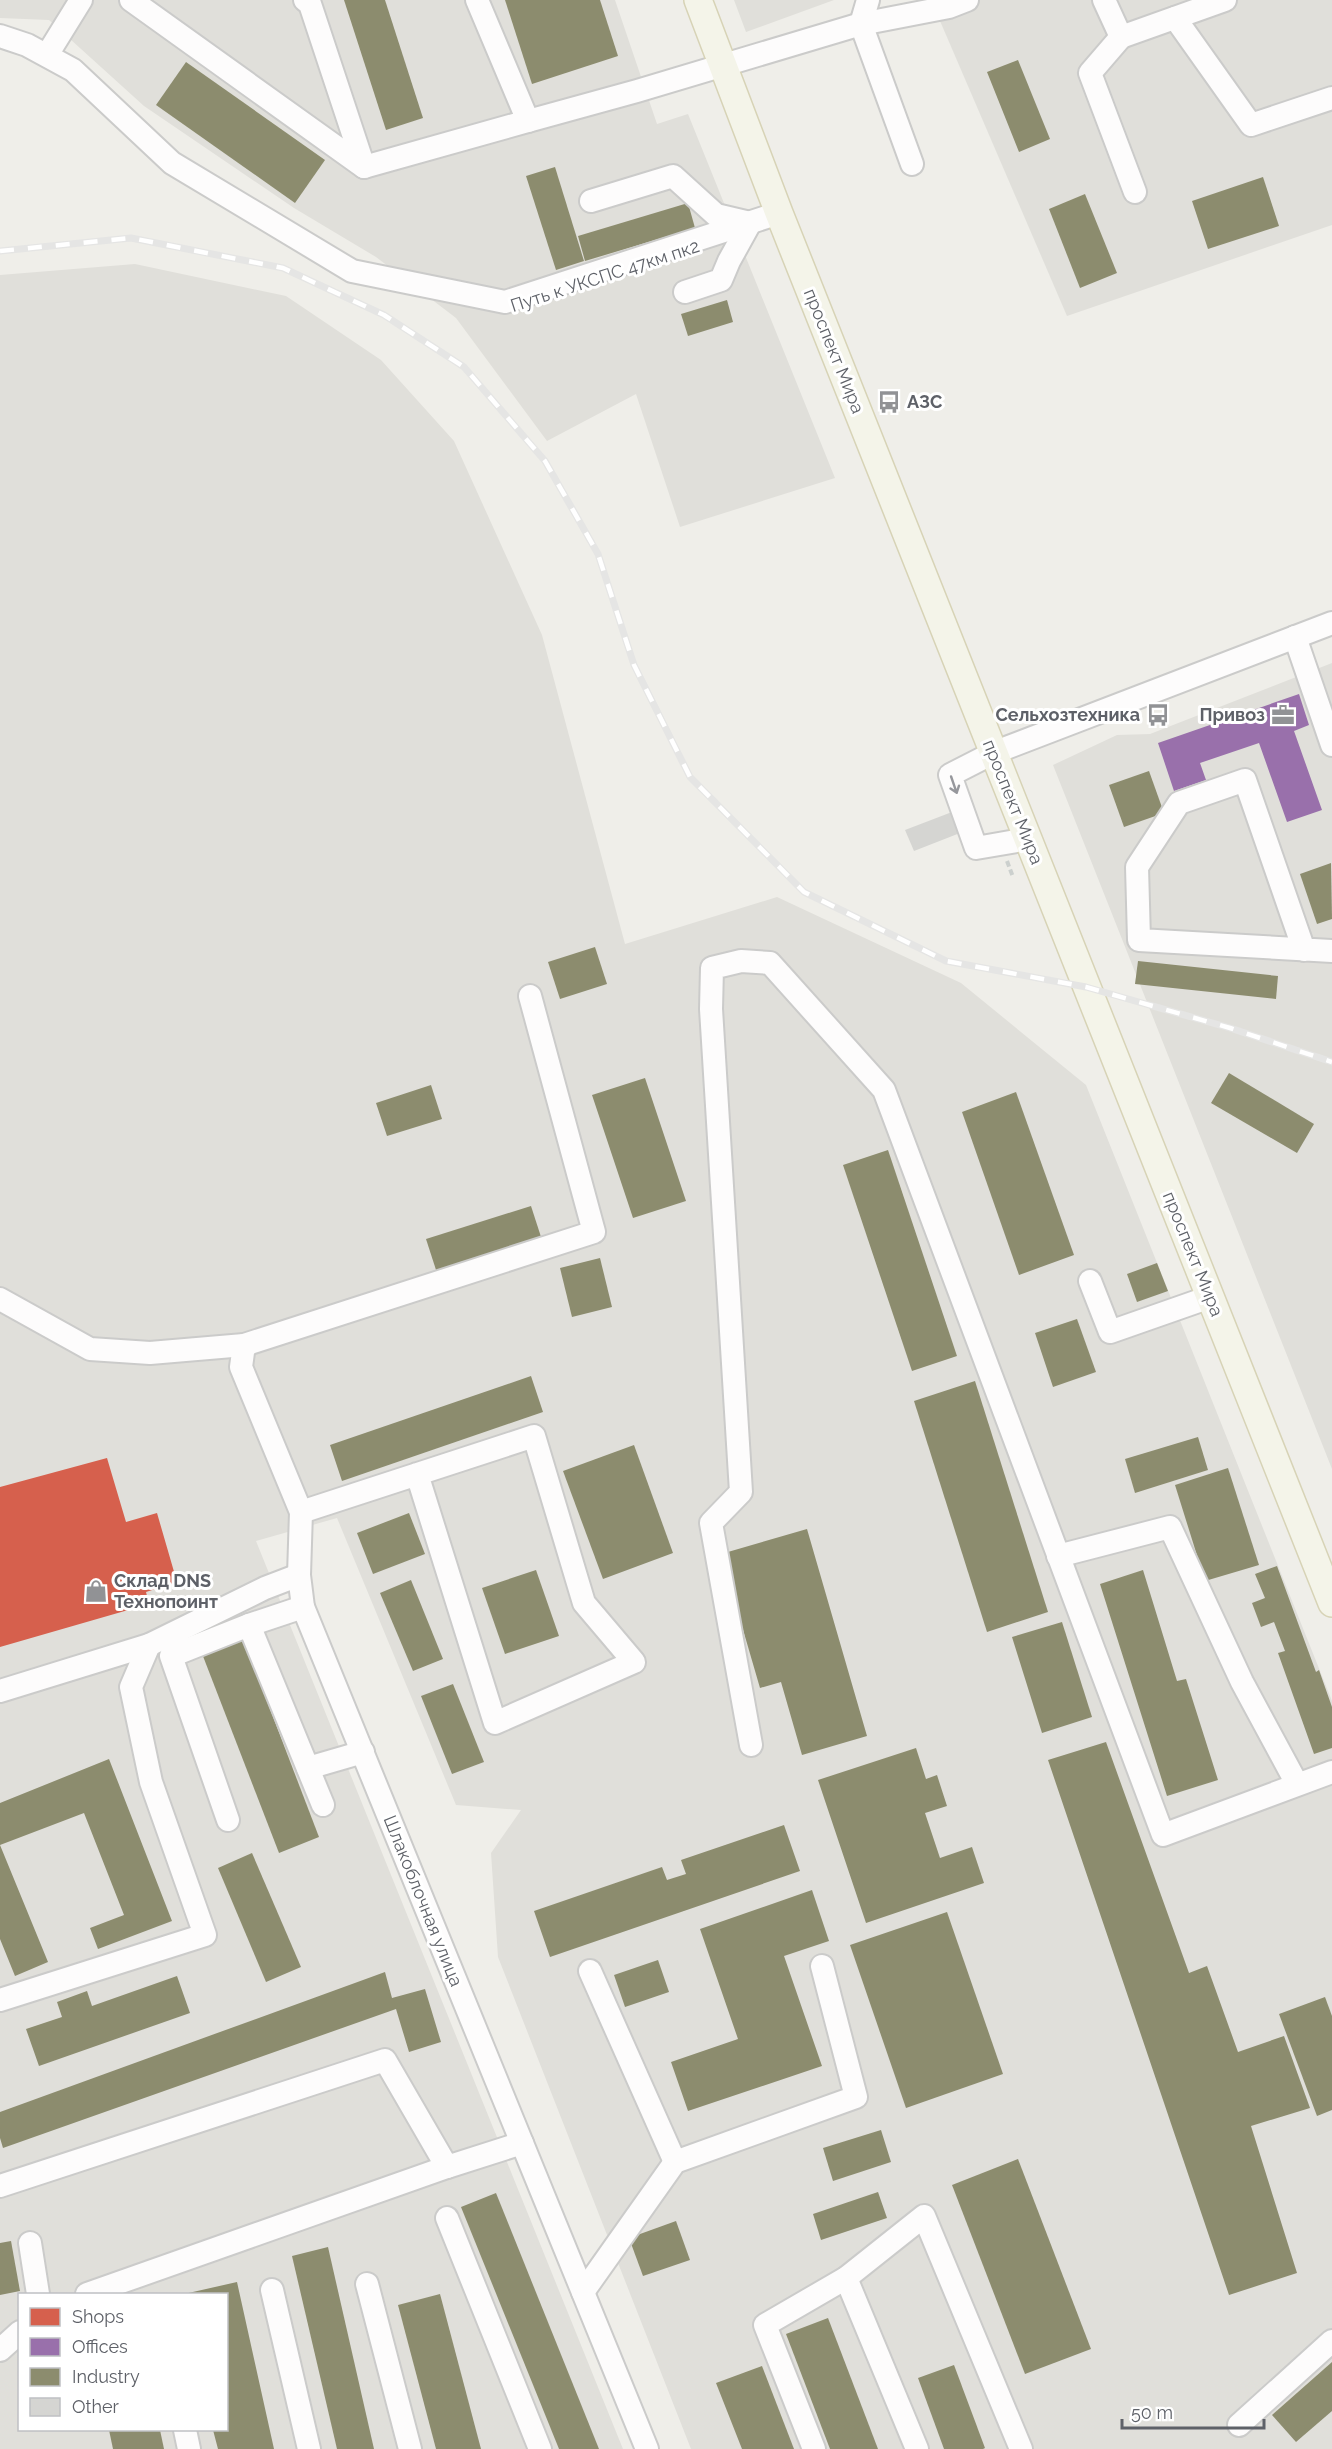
<svg xmlns="http://www.w3.org/2000/svg" width="1332" height="2449" font-family="Raleway,sans-serif">
<style>
.industrial{fill:#e0dfda;fill-rule:evenodd}
.shops{fill:#d6604d}
.offices{fill:#9970ab}
.industry{fill:#8c8c6e}
.building{fill:#d5d5d2}
.lines{fill:none;stroke-linecap:round;stroke-linejoin:round}
.minor-casing{stroke:#cbcbca;stroke-width:26}
.major-casing{stroke:#d7d3b6;stroke-width:30}
.path{stroke:#ccd0ce;stroke-width:4;stroke-dasharray:6 3;stroke-linecap:butt}
.minor{stroke:#fdfcfc;stroke-width:22}
.major{stroke:#f4f4e9;stroke-width:27}
.rail-casing{stroke:#e5e5e4;stroke-width:7}
.rail{stroke:#fff;stroke-width:4.5;stroke-dasharray:14;stroke-linecap:butt}
.oneway{stroke:#96979c}
.labels{text-anchor:middle;stroke-width:6;stroke-linejoin:round;paint-order:stroke}
.street-label{font-size:18px;fill:#5e6168;stroke:#fff}
.poi-label{font-size:18px;font-weight:bold;fill:#5e6168;stroke:#fff;text-anchor:start}
</style>
<rect width="100%" height="100%" fill="#efeee9"/>
<g class="industrial">
<path d="M0,0H615L657,124L688,114L835,478L680,527L636,394L547,441L456,318L376,257L294,208L144,106L49,20L0,18Z"/>
<path d="M734,0H834L746,32Z"/>
<path d="M931,0H1332V225L1067,316Z"/>
<path d="M135,264L286,296L381,360L454,441L542,635L625,944L777,897L961,983L1086,1085L1332,1701V2449H691L498,1957L491,1853L521,1810L456,1805L337,1518L256,1541L623,2449H0V275ZM20,2294H226V2430H20Z"/>
<path d="M1332,663V1469L1053,765L1117,735L1150,734Z"/>
</g>
<path class="shops" d="M107,1458L126,1522L157,1513L177,1582L146,1592L149,1604L0,1647V1487Z"/>
<path class="offices" d="M1299,694L1309,725L1294,731L1322,810L1287,822L1259,743L1200,763L1206,780L1174,791L1158,743Z"/>
<g class="industry">
<path d="M344,0H385L423,118L386,130Z"/>
<path d="M505,0H600L618,56L532,84Z"/>
<path d="M1018,60L1050,139L1019,152L987,72Z"/>
<path d="M186,62L325,160L295,203L156,105Z"/>
<path d="M555,167L584,261L556,270L526,176Z"/>
<path d="M1263,177L1279,226L1208,249L1192,201Z"/>
<path d="M1085,194L1117,273L1080,288L1049,209Z"/>
<path d="M688,203L695,228L585,261L578,236Z"/>
<path d="M727,300L733,322L688,336L681,314Z"/>
<path d="M1149,771L1164,813L1124,827L1109,785Z"/>
<path d="M1331,863L1332,919L1317,924L1300,874Z"/>
<path d="M595,947L607,984L560,999L548,962Z"/>
<path d="M1138,961L1278,976L1276,999L1135,984Z"/>
<path d="M1229,1073L1314,1124L1297,1153L1211,1103Z"/>
<path d="M645,1078L686,1201L633,1218L592,1095Z"/>
<path d="M431,1085L442,1119L387,1136L376,1103Z"/>
<path d="M1016,1092L1074,1255L1019,1275L962,1112Z"/>
<path d="M888,1150L957,1356L912,1371L843,1165Z"/>
<path d="M531,1206L542,1240L437,1273L426,1239Z"/>
<path d="M600,1258L612,1307L572,1317L560,1268Z"/>
<path d="M1157,1263L1168,1291L1137,1302L1127,1274Z"/>
<path d="M1077,1319L1096,1372L1053,1387L1035,1333Z"/>
<path d="M531,1376L543,1412L342,1481L330,1445Z"/>
<path d="M975,1381L1048,1612L987,1632L914,1401Z"/>
<path d="M1198,1437L1208,1470L1135,1493L1125,1459Z"/>
<path d="M634,1445L673,1553L603,1579L563,1471Z"/>
<path d="M1228,1468L1259,1565L1205,1581L1175,1485Z"/>
<path d="M409,1513L425,1554L373,1574L357,1533Z"/>
<path d="M807,1529L867,1736L802,1755L781,1682L760,1688L721,1554Z"/>
<path d="M1277,1566L1316,1672L1319,1670L1332,1707V1748L1314,1754L1278,1653L1285,1651L1274,1622L1261,1627L1252,1603L1265,1598L1255,1574Z"/>
<path d="M536,1570L559,1636L505,1654L482,1588Z"/>
<path d="M1143,1570L1177,1681L1186,1679L1218,1780L1167,1796L1100,1584Z"/>
<path d="M411,1580L443,1659L413,1671L380,1593Z"/>
<path d="M1062,1622L1092,1717L1042,1733L1012,1637Z"/>
<path d="M242,1636L319,1837L279,1853L201,1651Z"/>
<path d="M453,1684L484,1762L452,1774L421,1696Z"/>
<path d="M1106,1742L1189,1973L1207,1966L1238,2052L1284,2036L1310,2108L1251,2126L1297,2273L1229,2295L1048,1760Z"/>
<path d="M916,1748L926,1779L937,1775L947,1806L925,1813L940,1858L972,1847L984,1883L866,1923L818,1780Z"/>
<path d="M109,1759L172,1921L98,1949L90,1928L124,1915L84,1813L0,1845L48,1962L15,1976L0,1939V1803Z"/>
<path d="M784,1825L800,1871L550,1957L534,1911L662,1867L667,1880L686,1874L681,1860Z"/>
<path d="M252,1853L301,1967L266,1982L218,1868Z"/>
<path d="M812,1890L829,1941L784,1956L822,2066L688,2111L671,2062L738,2039L700,1929Z"/>
<path d="M947,1912L1003,2074L906,2108L850,1945Z"/>
<path d="M658,1960L669,1992L625,2007L614,1975Z"/>
<path d="M385,1972L392,1998L425,1989L441,2042L409,2052L396,2009L3,2148L0,2138V2112Z"/>
<path d="M177,1976L190,2013L39,2066L26,2029L62,2017L57,2002L87,1991L92,2006Z"/>
<path d="M1325,1997L1332,2016V2110L1317,2116L1279,2014Z"/>
<path d="M881,2130L891,2162L833,2181L823,2148Z"/>
<path d="M1018,2159L1091,2349L1025,2374L952,2185Z"/>
<path d="M878,2192L887,2218L821,2240L813,2214Z"/>
<path d="M496,2193L599,2449H559L461,2207Z"/>
<path d="M676,2221L690,2260L643,2276L629,2238Z"/>
<path d="M11,2241L20,2291L0,2295V2243Z"/>
<path d="M328,2247L374,2449H337L292,2256Z"/>
<path d="M237,2282L274,2449H218L213,2430H226V2294H184Z"/>
<path d="M440,2294L481,2449H436L398,2305Z"/>
<path d="M828,2318L878,2449H830L786,2334Z"/>
<path d="M1332,2362V2411L1296,2442L1272,2415Z"/>
<path d="M954,2365L985,2448L983,2449H944L918,2378Z"/>
<path d="M762,2366L794,2449H742L716,2383Z"/>
<path d="M109,2430H160L164,2449H113Z"/>
</g>
<path class="building" d="M952,812L960,833L914,851L905,830Z"/>
<g class="lines">
<g class="minor-casing">
<g id="minor">
<path d="M131,0L364,167"/>
<path d="M305,0L310,4L364,167L528,121"/>
<path d="M477,0L528,121L637,91L861,24L949,7L967,0"/>
<path d="M868,0L861,24L912,164"/>
<path d="M1104,0L1121,37L1090,73L1135,192"/>
<path d="M1175,18L1251,125L1332,98"/>
<path d="M0,36L27,45L73,70L172,163L352,271L505,302L779,213"/>
<path d="M1121,37L1225,0"/>
<path d="M47,55L81,0"/>
<path d="M591,201L673,176L716,215L750,223L729,261L721,280L685,292"/>
<path d="M1295,637L1332,745"/>
<path d="M1028,839L976,848L950,775L993,753L1332,623"/>
<path d="M1304,950L1245,780L1179,803L1137,867L1139,940L1332,951"/>
<path d="M1090,1281L1110,1332L1210,1297"/>
<path d="M0,1299L90,1349L150,1353L244,1345L594,1232L530,996"/>
<path d="M244,1345L241,1367L301,1512L299,1575L303,1607L647,2449"/>
<path d="M301,1512L534,1436L584,1603L634,1662L495,1723L417,1474"/>
<path d="M1058,1556L1170,1527L1242,1682L1297,1784"/>
<path d="M249,1625L323,1805"/>
<path d="M0,1691L149,1645L265,1588L299,1575"/>
<path d="M751,1745L711,1523L741,1492L711,1009L712,968L741,961L770,963L884,1090L1163,1835L1332,1772"/>
<path d="M308,1768L363,1752"/>
<path d="M228,1820L171,1656L249,1625L303,1607"/>
<path d="M590,1971L675,2162"/>
<path d="M0,2000L205,1935L151,1782L131,1687L149,1645"/>
<path d="M0,2186L385,2060L447,2167L522,2143"/>
<path d="M447,2218L540,2449"/>
<path d="M30,2243L38,2294"/>
<path d="M846,2278L917,2449"/>
<path d="M367,2284L410,2449"/>
<path d="M272,2290L309,2449"/>
<path d="M583,2292L675,2162L856,2097L822,1966"/>
<path d="M87,2294L447,2167"/>
<path d="M0,2350L20,2332"/>
<path d="M1239,2425L1332,2341"/>
<path d="M185,2430L189,2449"/>
<path d="M814,2449L765,2325L846,2278L924,2216L1021,2449"/>
</g>
</g>
<g class="major-casing">
<path id="major" d="M698,0L779,213L1332,1603"/>
</g>
<path class="path" d="M1007,861L1013,877"/>
<use href="#minor" class="minor"/>
<use href="#major" class="major"/>
<g class="rail-casing">
<path id="rail" d="M0,251L131,238L283,268L384,315L464,367L545,461L598,554L634,665L690,777L804,892L946,961L1086,987L1230,1028L1332,1062"/>
</g>
<use href="#rail" class="rail"/>
</g>
<defs><path id="oneway-shaft" d="M-6 0H5M1.5-3L5.5 0L1.5 3" fill="none" stroke-width="1.6" stroke-linecap="round" stroke-linejoin="round" transform="scale(1.5)"/></defs>
<use class="oneway" href="#oneway-shaft" transform="translate(954 785) rotate(71)"/>
<defs>
<g id="bus-bare" transform="scale(1.8)"><path d="M-5-6H5V4H4V6H2V4H-2V6H-4V4H-5ZM-3.5-4V0h7V-4ZM-3.5 1.2v1.5H-2V1.2ZM2 1.2v1.5H3.5V1.2Z" fill="#919295" stroke="#fff" stroke-width="2.5" paint-order="stroke"/></g>
<g id="office-bare" transform="scale(1.8)"><path d="M-6-3h4V-5.5h4V-3h4V5H-6ZM-1-4.5V-3h2v-1.5ZM-6 0V1H6V0Z" fill="#919295" stroke="#fff" stroke-width="2.5" paint-order="stroke"/></g>
<g id="shop-bare" transform="scale(1.8)"><path d="M-5-2.5h2.3a2.7 3.5 0 0 1 5.4 0H5L5.5 6h-11ZM-1.5-2.5h3a1.5 2.3 0 0 0-3 0Z" fill="#919295" stroke="#fff" stroke-width="2.5" paint-order="stroke"/></g>
</defs>
<g fill-rule="evenodd">
<use href="#bus-bare" x="889" y="402"/>
<use href="#bus-bare" x="1158" y="715"/>
<use href="#office-bare" x="1283" y="715"/>
<use href="#shop-bare" x="96" y="1591"/>
</g>
<g class="labels">
<g class="street-label">
<text transform="translate(605 276) rotate(-18)" y="6">Путь к УКСПС 47км пк2</text>
<text transform="translate(834 351) rotate(68)" y="6">проспект Мира</text>
<text transform="translate(1013 802) rotate(68)" y="6">проспект Мира</text>
<text transform="translate(1193 1254) rotate(68)" y="6">проспект Мира</text>
<text transform="translate(423 1901) rotate(68)" y="6">Шлакоблочная улица</text>
</g>
<g class="poi-label">
<text x="907" y="408">АЗС</text>
<text x="1140" y="721" text-anchor="end">Сельхозтехника</text>
<text x="1265" y="721" text-anchor="end">Привоз</text>
<text x="114" y="1587">Склад DNS<tspan x="114" dy="21">Технопоинт</tspan></text>
</g>
</g>
<rect x="18" y="2293" width="210" height="138" fill="#ffffff" stroke="#bfc0c3" stroke-width="1.5"/>
<rect x="30" y="2308" width="30" height="18" fill="#d6604d" stroke="#bfc0c3" stroke-width="1.5"/>
<text x="72" y="2323" font-size="18" fill="#5e6168">Shops</text>
<rect x="30" y="2338" width="30" height="18" fill="#9970ab" stroke="#bfc0c3" stroke-width="1.5"/>
<text x="72" y="2353" font-size="18" fill="#5e6168">Offices</text>
<rect x="30" y="2368" width="30" height="18" fill="#8c8c6e" stroke="#bfc0c3" stroke-width="1.5"/>
<text x="72" y="2383" font-size="18" fill="#5e6168">Industry</text>
<rect x="30" y="2398" width="30" height="18" fill="#d5d5d2" stroke="#bfc0c3" stroke-width="1.5"/>
<text x="72" y="2413" font-size="18" fill="#5e6168">Other</text>
<path d="M1122 2419v9h142v-9" fill="none" stroke="#5e6168" stroke-width="3"/>
<text x="1131" y="2419" font-size="18" fill="#5e6168" stroke="#ffffff" stroke-width="4.5" paint-order="stroke">50 m</text>
</svg>
